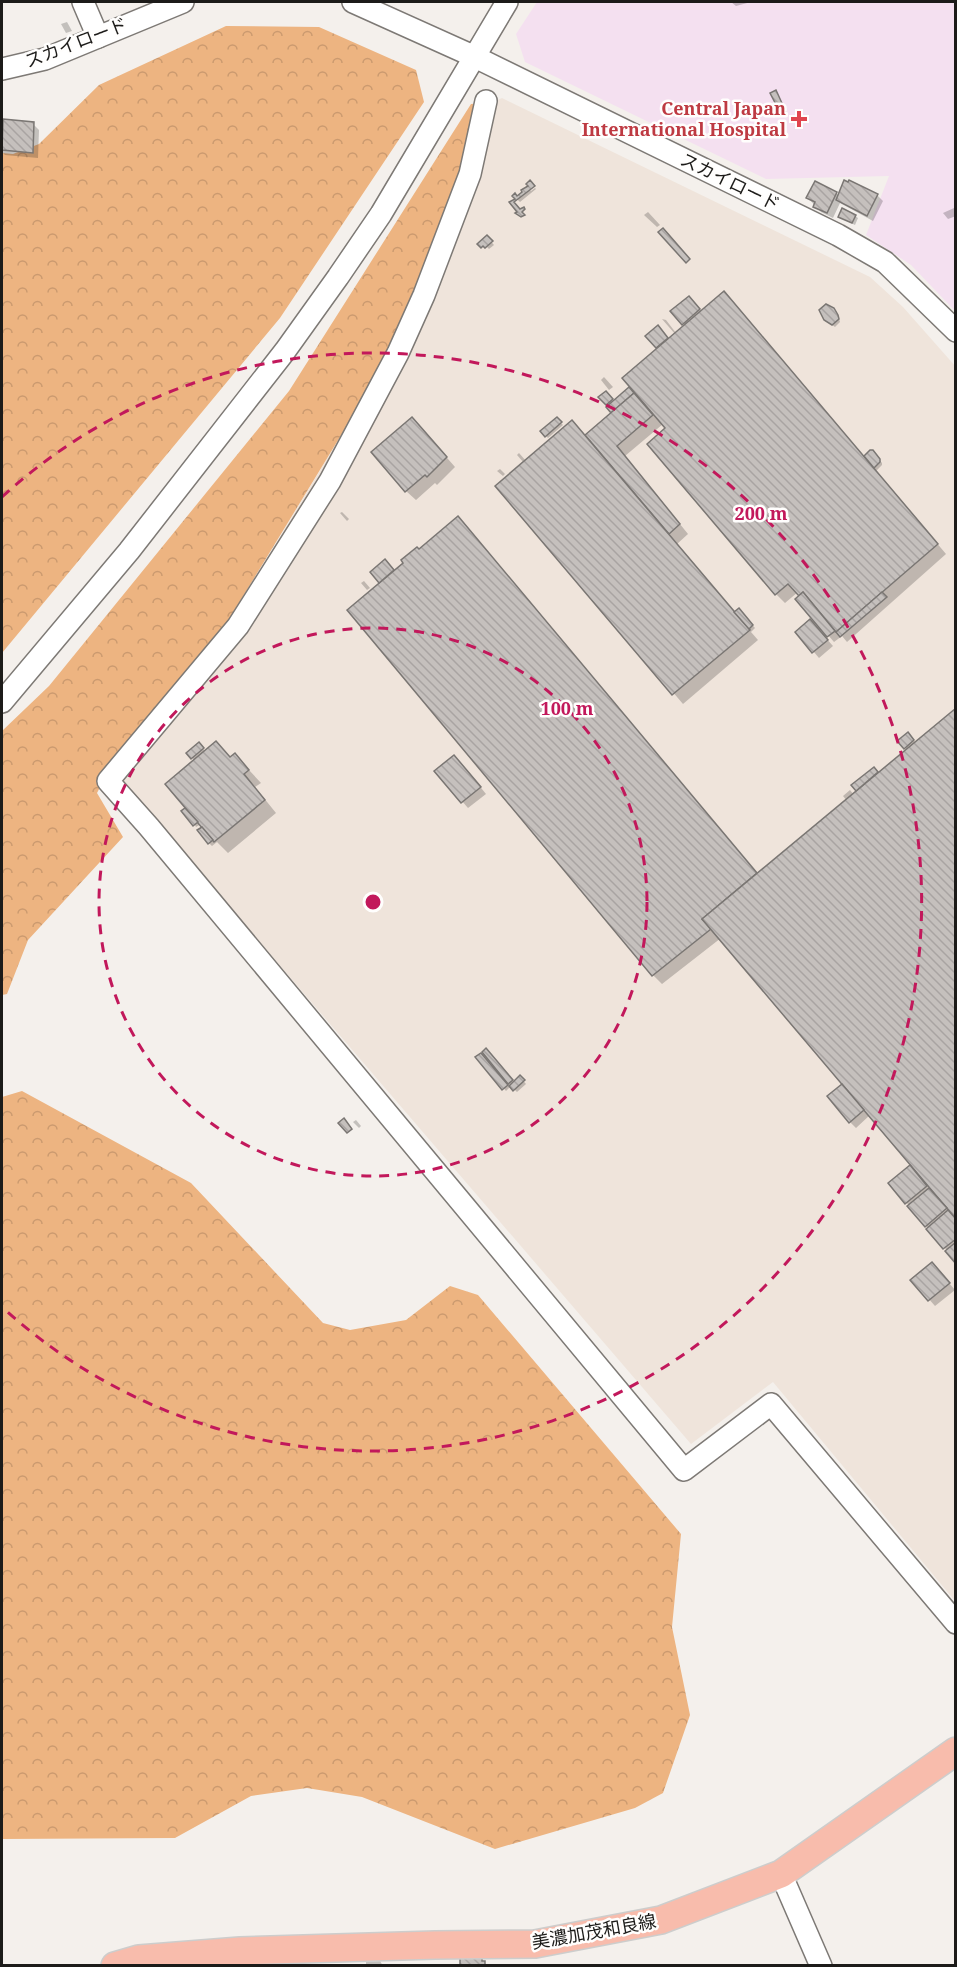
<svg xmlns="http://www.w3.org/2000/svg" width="957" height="1967" font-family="'Noto Serif','Noto Sans JP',serif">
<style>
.built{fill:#efe4db}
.medical{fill:#f4e0f0}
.forest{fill:url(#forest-crowns)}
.shadow{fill:#0003}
.building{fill:url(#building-back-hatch);stroke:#7a7673;stroke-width:1.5}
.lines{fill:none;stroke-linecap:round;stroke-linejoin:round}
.minor-casing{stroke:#7d7975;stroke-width:24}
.major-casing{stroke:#cdcdcc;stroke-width:30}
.minor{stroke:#fff;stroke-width:21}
.major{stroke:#f8bcac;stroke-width:27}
.ring{fill:none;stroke:#c2185b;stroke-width:3;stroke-dasharray:10 8}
.health-dot{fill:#e0444e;stroke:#fffefd;stroke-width:2}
.labels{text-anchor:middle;stroke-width:5;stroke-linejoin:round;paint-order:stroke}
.street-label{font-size:18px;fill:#1c1b19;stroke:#fffefd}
.health-label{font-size:18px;font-weight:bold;fill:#be3a42;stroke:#fffefd;text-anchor:end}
.centre{fill:#c2185b;stroke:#fffefd;stroke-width:3}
.ring-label{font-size:18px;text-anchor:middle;font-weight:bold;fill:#c2185b;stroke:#fffefd;stroke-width:5;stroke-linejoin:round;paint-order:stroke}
</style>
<defs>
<pattern id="forest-crowns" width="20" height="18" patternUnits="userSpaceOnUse" patternTransform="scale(1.5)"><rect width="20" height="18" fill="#edb481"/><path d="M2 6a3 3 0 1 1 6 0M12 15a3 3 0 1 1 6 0" fill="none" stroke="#cb9a6f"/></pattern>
<pattern id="building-back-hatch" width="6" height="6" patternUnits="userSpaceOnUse" patternTransform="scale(1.5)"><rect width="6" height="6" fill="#c5c0bd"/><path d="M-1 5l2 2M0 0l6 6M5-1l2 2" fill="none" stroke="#a9a4a2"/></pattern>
</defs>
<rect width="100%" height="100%" fill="#f4f0ec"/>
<path class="built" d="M502,98L870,277L903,307L956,367L955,1601L773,1382L691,1444L110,768L229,621L382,368L493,102Z"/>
<path class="medical" d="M537,2H955V311L911,265L866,235L889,176L766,179L525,62L516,34Z"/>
<g class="forest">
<path d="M226,26L319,27L416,70L424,102L280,318L2,653V153L13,154L39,144L99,85Z"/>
<path d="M493,102L446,228L382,368L228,621L110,768L97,793L123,837L28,940L7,994L2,995V731L49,686L289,391L471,104Z"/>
<path d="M22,1091L191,1183L323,1323L350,1330L406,1320L450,1286L478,1295L681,1534L672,1627L690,1715L663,1793L635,1808L495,1849L362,1797L307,1788L251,1796L175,1838L2,1839V1097Z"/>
</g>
<g class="shadow">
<path d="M731,2H751L736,6Z"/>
<path d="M67,22L72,31L66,33L61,24Z"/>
<path d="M5,121L33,124L39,130L38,158L5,155L2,152Z"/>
<path d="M535,188L536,189L520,202L514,196L517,198L529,189L531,191Z"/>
<path d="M836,193L838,195H877L883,201L873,221L840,203L833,218L821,212L808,198Z"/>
<path d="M954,208L956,216L948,219L943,213Z"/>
<path d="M648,212L660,225L657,227L644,215Z"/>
<path d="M855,216L858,218L855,225L843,219Z"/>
<path d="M487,237L494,245L489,249L487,247L485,249L480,244Z"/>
<path d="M694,304L865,457L873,452L882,463V465L876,471L946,554L847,642L842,636L834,642L797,599L801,596L798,592L785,603L776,594L663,424L625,456L688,534L677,544L735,613L741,612L755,628L751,632L758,640L683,704L497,486L524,463L517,455L519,453L526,461L585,436L613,413L601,397L606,393L614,402L631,387L658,348L647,336L658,327L668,340L675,334L662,319L666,320L676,333L685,326L672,311Z"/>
<path d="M838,315L840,322L835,327L828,322Z"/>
<path d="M604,377L613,387L609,390L601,380Z"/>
<path d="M557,419L563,425L548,438L542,432Z"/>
<path d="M421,428L455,467L437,485L435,483L416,500L406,491Z"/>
<path d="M500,469L505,474L503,476L497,471Z"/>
<path d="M342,512L349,519L347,521L340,513Z"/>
<path d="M467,528L758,874L847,801L843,796L850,790L854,795L858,791L853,785L874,769L878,774L907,750L899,741L908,734L916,743L956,710V1261L890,1183L916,1170L870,1115L856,1128L850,1122L844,1084L721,938L662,984L653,975L372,572L385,561L395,572L419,551Z"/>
<path d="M364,581L370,588L367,590L361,583Z"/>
<path d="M816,627L833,646L819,658L797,632Z"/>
<path d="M199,744L206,752L231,758L235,755L261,783L255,787L276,813L228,853L217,842L212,846L209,843L199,831L204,827L201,824L196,827L190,815L195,761L188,753Z"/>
<path d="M460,762L486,794L468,808L436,771Z"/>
<path d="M486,1050L514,1083L520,1077L526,1084L517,1092L511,1086L506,1091L477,1058Z"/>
<path d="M356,1120L361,1126L359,1128L353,1122Z"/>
<path d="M938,1270L955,1290L935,1306L913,1281Z"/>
<path d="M380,1961L383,1966H366V1962Z"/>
</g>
<g class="building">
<path d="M776,90L786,112L781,114L770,93Z"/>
<path d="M3,119L34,122L33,153L2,150Z"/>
<path d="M530,180L535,186L514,202L520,209L524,207L525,209L522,212L525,215L521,217L515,213L517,212L509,202L515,199L512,196L515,193L517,196L522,192L521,190L528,186L526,184Z"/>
<path d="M844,180L848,182L849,180L878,194L867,216L836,200Z"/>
<path d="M815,181L837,192L827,213L813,207L815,202L806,198Z"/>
<path d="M842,208L856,215L852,223L838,217Z"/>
<path d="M663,228L690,259L686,263L658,232Z"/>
<path d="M487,235L493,241L485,248L483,246L481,248L477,244Z"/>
<path d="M724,291L938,544L836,632L803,592L799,596L788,584L775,595L647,444L665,428L622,378Z"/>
<path d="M689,296L700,309L682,325L670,311Z"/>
<path d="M826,304L834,308L838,315L839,319L832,325L824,320L819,310Z"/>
<path d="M658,325L668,338L656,348L645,336Z"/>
<path d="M629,387L634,393L611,413L606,407Z"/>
<path d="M606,391L613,399L606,405L598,397Z"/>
<path d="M634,393L653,415L617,446L680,524L669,534L585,435Z"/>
<path d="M412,417L447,457L427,477L425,475L405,492L371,452Z"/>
<path d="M557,417L562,422L545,437L540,431Z"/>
<path d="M572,420L750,630L672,695L495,486Z"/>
<path d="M870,450H873L880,459V462L874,468L864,456Z"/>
<path d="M458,516L757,873L702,919L711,929L652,976L347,610L403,563L401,560L417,547L419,549Z"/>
<path d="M385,559L394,570L379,583L370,572Z"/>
<path d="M803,592L835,631L827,637L795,599Z"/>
<path d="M882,592L887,597L840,637L836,632Z"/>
<path d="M739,608L753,625L749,629L734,612Z"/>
<path d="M810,619L828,640L812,653L795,632Z"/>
<path d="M956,708V1219L702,919Z"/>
<path d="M908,732L914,740L904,749L897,741Z"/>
<path d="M216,741L230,757L235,753L249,770L244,774L265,800L214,842L165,784Z"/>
<path d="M199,742L204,748L191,759L186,753Z"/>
<path d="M454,755L481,787L461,803L434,771Z"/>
<path d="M874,767L878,772L856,791L851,785Z"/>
<path d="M185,808L198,822L193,826L181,811Z"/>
<path d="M202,827L213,840L208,844L197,830Z"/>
<path d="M486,1048L513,1080L508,1084L482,1052Z"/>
<path d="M481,1053L508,1085L502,1090L475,1057Z"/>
<path d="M520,1075L525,1080L513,1091L509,1086Z"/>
<path d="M842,1084L864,1110L849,1123L827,1096Z"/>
<path d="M344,1118L352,1129L347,1133L338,1123Z"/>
<path d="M910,1165L927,1186L905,1204L888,1183Z"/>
<path d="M929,1188L947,1208L925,1227L907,1206Z"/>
<path d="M948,1210L956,1219V1239L943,1249L926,1229Z"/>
<path d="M956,1242V1264L945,1251Z"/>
<path d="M932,1262L950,1283L928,1301L910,1280Z"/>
<path d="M482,1957V1961H485V1966H460V1958Z"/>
</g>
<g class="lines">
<g class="minor-casing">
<g id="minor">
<path d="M83,2L98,37"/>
<path d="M353,2L473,56L838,235L885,262L956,331"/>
<path d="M2,69L45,59L183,2"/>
<path d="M486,101L470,174L424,295L398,353L330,481L238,626L108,781L149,827L684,1470L771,1404L956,1623"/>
<path d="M2,702L129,551L285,351L338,277L381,214L507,2"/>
<path d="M781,1874L821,1966"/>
</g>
</g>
<g class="major-casing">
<path id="major" d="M115,1966L139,1959L240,1951L435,1945L535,1944L661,1920L781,1874L956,1751"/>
</g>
<use href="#minor" class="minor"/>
<use href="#major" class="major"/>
</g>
<g class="ring">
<circle cx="373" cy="902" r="274"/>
<path d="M2 497A549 549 0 1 1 2 1307"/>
</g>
<path class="health-dot" d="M796 110h6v6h6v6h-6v6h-6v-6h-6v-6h6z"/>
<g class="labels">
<g class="street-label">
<text transform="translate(76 43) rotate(-21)" y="6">スカイロード</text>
<text transform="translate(730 182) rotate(26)" y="6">スカイロード</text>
<text transform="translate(594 1932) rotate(-10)" y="6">美濃加茂和良線</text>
</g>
<g class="health-label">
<text x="786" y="115">Central Japan<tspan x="786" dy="21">International Hospital</tspan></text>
</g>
</g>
<circle cx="373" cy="902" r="9" class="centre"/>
<g class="ring-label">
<text x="761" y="520">200 m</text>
<text x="567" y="715">100 m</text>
</g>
<rect width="957" height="1967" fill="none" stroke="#1c1b19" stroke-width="6"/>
</svg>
